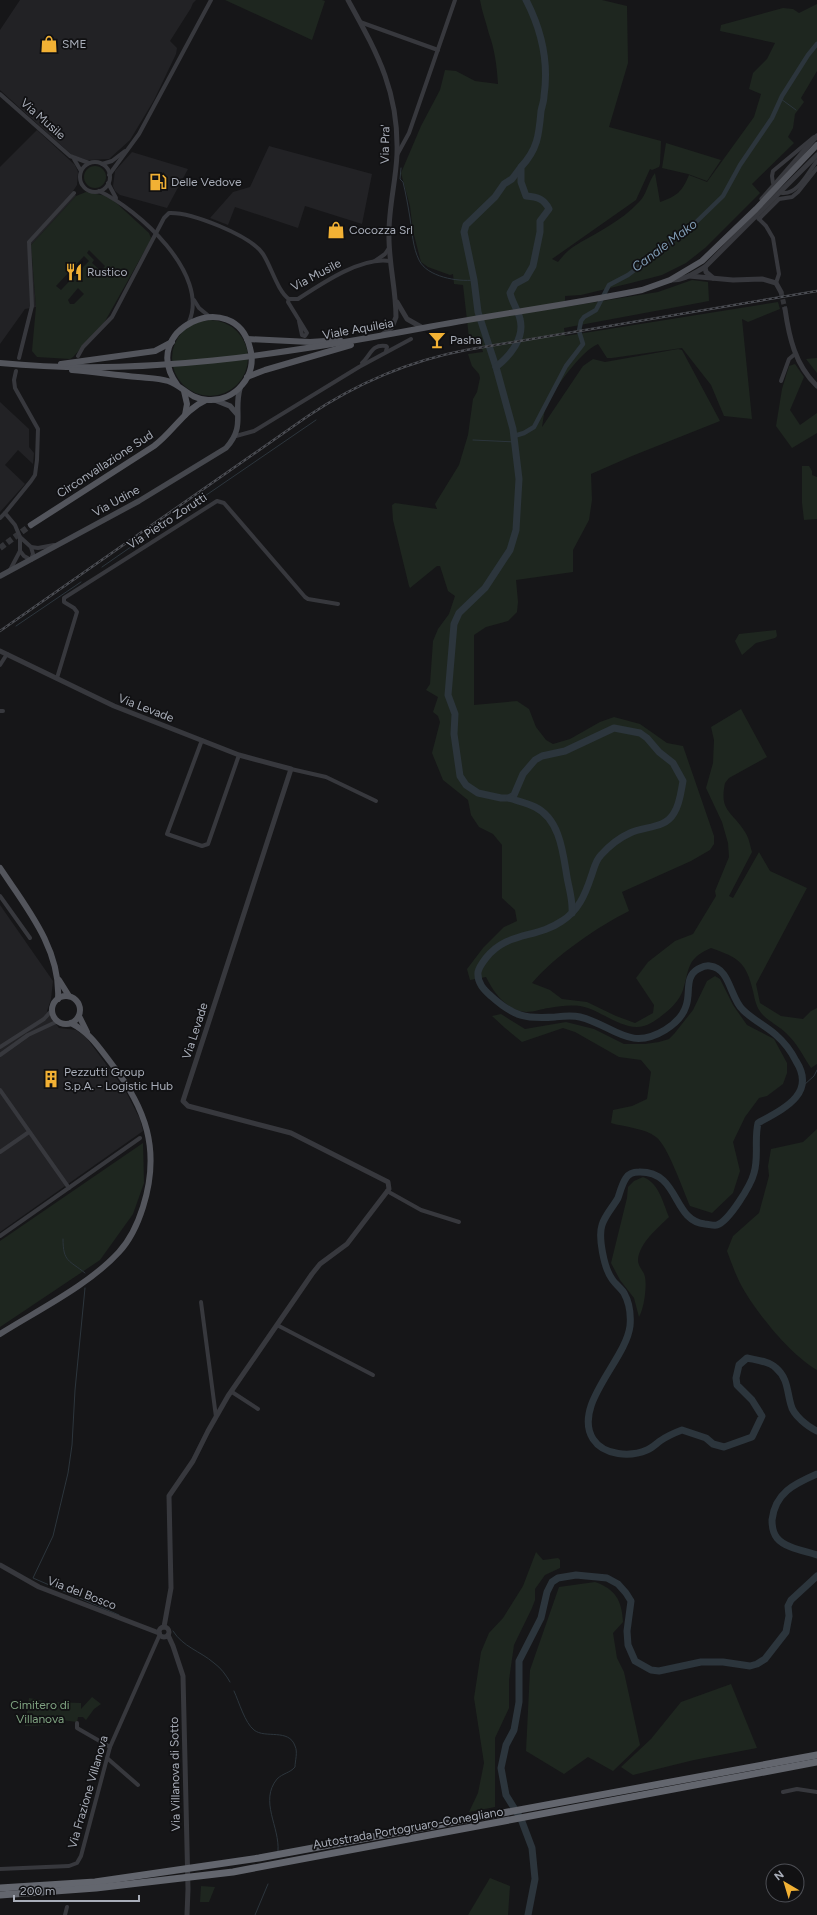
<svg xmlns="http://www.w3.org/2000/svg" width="817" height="1915" font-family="Figtree,sans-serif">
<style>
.built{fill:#222225}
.green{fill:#1e261f;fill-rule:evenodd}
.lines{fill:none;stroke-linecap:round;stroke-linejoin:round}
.stream{stroke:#2c353c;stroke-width:1}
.canal{stroke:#2c353c;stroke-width:4.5}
.river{stroke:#2c353c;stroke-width:7}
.tertiary-tunnel{stroke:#333438;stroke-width:5;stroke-dasharray:5 2.5;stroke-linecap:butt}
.primary-tunnel{stroke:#333438;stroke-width:6;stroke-dasharray:6 3;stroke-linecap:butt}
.minor{stroke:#37383d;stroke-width:4}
.tertiary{stroke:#37383d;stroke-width:5}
.secondary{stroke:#45474d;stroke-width:5.5}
.primary{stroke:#53555c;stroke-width:6}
.motorway{stroke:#63666e;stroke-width:7}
.rail-casing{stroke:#4a4c52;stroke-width:2.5}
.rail{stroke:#111113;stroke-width:1;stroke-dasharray:3;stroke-linecap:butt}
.labels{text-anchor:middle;stroke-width:3.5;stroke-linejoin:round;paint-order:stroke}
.poi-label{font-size:12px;fill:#a8adb8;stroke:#111113;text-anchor:start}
.street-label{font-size:12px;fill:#a8adb8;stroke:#111113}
.park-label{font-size:12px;fill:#7fa381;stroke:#111113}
.water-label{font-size:13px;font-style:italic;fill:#7f9bb3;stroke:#111113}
</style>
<rect width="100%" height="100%" fill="#161618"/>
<g class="built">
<path d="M20,0H196L193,3L191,8L170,41L177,48L176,54L154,100L130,140L109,159L87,160L72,155L0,90V30Z"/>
<path d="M37,130L75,165L78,172L77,185L73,191L76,196L31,245L36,307L25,309L0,344V167Z"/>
<path d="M269,146L372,174L362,224L305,206L298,228L235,207L228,225L210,218L233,192L250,187Z"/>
<path d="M132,152L188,169L167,208L120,195L115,191L113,186L115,171Z"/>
<path d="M0,402L29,429V447L34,453L33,464L18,450L5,465L25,484L0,512Z"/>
<path d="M0,905L53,981L51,999L47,1011L59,1028L76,1030L86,1037L125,1090L140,1119L143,1131L0,1232Z"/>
</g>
<g class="green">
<path d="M225,0H322L325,1L312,40Z"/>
<path d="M480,0H602L627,6L628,63L609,127L661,141L660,164L659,167L652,170L650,169L636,200L552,259L558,262C562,257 567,251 573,247C595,233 621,222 639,202C647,194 647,184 655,173L660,202C677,196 682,192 689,175L707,182L754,117L761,94L749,89L753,73L767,59L775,43L720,31L721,25L783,8L793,9L799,13L817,4V71L801,98L804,102L795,114L793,128L788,137L794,143L752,184L760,193L705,248L686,263L662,275L631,283L581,295L565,296V307L658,292L692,280L708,282L709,301L564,328L565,336L778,302L780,309L748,322L742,319L752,419L724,416L711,385L682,348L612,358H607L598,344C581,351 554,389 546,406C544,412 543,421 542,427L583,366L593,359L605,362L678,349L682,350L720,421L632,456L591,474L592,500L589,520L573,550V572L516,580L518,602L517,612L508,621L486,627L474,635V705L517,701L529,709L536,727L546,740L553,744L570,739L600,722L614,717L640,724L667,743L683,746L714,836V844L710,850L691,861L622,892L629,911C597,927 555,956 532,983L550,990L562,999L587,1002L616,1016L635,1023L653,1013L654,1005L636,978L648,962L675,941L693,934L716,896L715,891L729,857L728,843L722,822L706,788L713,763L714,740L711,727L741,709L767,757L729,778L725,783C719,812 732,811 745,832C749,838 750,845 752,852L729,896L733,898L759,852L770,871L807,888L756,984L760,1003L781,1016L803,1019L811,1011L817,1008V1064L811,1068C803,1056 797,1043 786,1033C779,1026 768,1021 762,1014C756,1007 755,1000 753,991C746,962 739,958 711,948C686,959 690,968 683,990C679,1003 663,1016 651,1023C627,1037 602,1009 580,1006C570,1005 559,1006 549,1008C539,1009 528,1015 517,1010C502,1004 493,991 486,977L470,980L467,969L483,948L504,927L517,921L515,910L502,898V845L493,834L479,827L471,815L468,800L443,780L432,753L440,722L438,716L433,712L438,697L426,690L430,684L433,641L438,629L449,614L455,596L448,591L440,566H437L410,588L409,586L393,520L392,505L395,503L437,509L435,504L459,465L468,435L473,399L477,392L480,378L479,374L472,366L468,354L483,352L480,341L469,338L463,285L454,284L453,274L450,275L428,267L421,262L413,231L410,206L401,173L421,126L440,90L445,70L456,71L475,81L498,84C497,68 495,50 489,34C486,22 482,12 480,0Z"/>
<path d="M666,143L721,160L707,181L688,174L662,168Z"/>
<circle cx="95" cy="177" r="11"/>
<path d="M86,192L107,196L113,200L149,233L151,238L149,243L104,323L73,357L70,359L37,357L32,351L36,307L31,245L76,196ZM89,250L105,266L101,271L92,263L94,260L87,253ZM84,256L89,261L61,290L56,286ZM78,288L84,294L74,304H70L68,300Z"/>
<circle cx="210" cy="358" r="38"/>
<path d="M817,358V373L806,359Z"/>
<path d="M795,364L804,377L790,410L800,425L817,413V433L792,448L776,426L782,389L789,366Z"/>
<path d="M802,466H809L812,471V475L817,477V519L804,520L802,503Z"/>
<path d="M776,630L777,636L775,638L756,643L742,655L735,641L739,634Z"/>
<path d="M715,976L720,979L733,1005L747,1025L774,1039L787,1063V1073L783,1084L767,1096L759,1098L745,1117L733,1142L740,1171L733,1193L712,1213L690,1206C683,1190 668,1146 656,1137C645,1128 624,1127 611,1123L613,1110L632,1106L647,1099L651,1072L641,1060L619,1057L575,1032L563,1028L522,1042L505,1028L492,1016L501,1014L525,1029L566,1022L594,1029L624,1044H645L659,1042L669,1039L674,1034L693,1010L707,981Z"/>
<path d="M817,1129V1370C790,1355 754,1310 740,1283C735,1273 731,1262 727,1251L733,1236L759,1213L769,1176L768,1166L771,1149L803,1142Z"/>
<path d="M143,1143L144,1183L133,1214L100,1260L0,1327V1241Z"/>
<path d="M643,1177C659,1183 663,1203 669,1217C658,1228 639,1243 638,1260C638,1267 644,1271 645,1277C647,1287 644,1308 639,1317L634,1298L620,1280L611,1263L627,1198L628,1187L634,1181Z"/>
<path d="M536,1552L543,1560L558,1558L560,1560V1568L545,1575L535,1589V1600L532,1608L514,1645L509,1680V1708L495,1738V1807L469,1812L478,1793L484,1763L474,1698L481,1652L489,1633L503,1618L523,1586Z"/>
<path d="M595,1582C615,1589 622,1600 623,1622L613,1633L617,1658L624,1672L640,1745L613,1771L588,1757L564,1774L526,1751L530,1670L559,1587Z"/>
<path d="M731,1684L757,1748L694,1760L633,1775L621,1767L651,1739L681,1702Z"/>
<path d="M92,1697L101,1704L94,1709L86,1720L83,1717H78L77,1722L62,1720L46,1725L25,1726L29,1698L50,1702L81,1703V1709Z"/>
<path d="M490,1878L510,1886L508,1915H468Z"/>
<path d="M201,1886L215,1887L209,1902H200Z"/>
</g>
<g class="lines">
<g class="stream">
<path d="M781,99L796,110"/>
<path d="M401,168L400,179L403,182C406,194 408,206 410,218C412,232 413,248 419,260C427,277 458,282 474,280"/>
<path d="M473,440L516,442"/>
<path d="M180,513L316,420"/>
<path d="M102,567L161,526"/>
<path d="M16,626L81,582"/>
<path d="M804,1085L814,1076L817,1070"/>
<path d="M63,1239C63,1262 69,1260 85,1273"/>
<path d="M85,1288L75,1390L72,1445L68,1473L53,1536L33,1578L119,1615"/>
<path d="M173,1631C183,1647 200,1651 214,1663C221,1668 226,1675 230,1682"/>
<path d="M234,1691C239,1702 245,1723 254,1730C265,1739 289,1728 295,1746C298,1752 295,1761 295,1767C290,1773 283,1773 277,1779C259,1801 280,1827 278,1851"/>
<path d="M255,1915L268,1884"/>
</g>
<path class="canal" d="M514,436L524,433L534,427L566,366L583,344L579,331L581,321L584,317L596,310L609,285L628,275L690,228L723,196L740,165L772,118L782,96L808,55L817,44"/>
<g class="river">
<path d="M521,167L512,179L504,184L495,197L466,225L464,232L474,280L478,312L496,367L513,429L519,479L516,530L510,550L485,588L459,613L454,624L448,695L455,714L454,734L460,776L466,785L478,793L501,798H509L514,795L523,774L535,760L542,756L565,751L614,728L640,733L647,738L659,752L673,763L683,781C681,791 680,804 674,813C665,829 645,826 630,833C619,838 609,846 601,855C595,861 594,869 591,877C585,895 578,911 562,921C536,939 507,931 486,958C483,962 479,967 478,972C477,983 484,990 491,996C514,1017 526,1019 555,1017C564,1016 572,1015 580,1017C613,1025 629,1052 665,1030C673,1025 683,1016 686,1006C691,993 684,977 698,969C702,967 705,965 710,966C730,968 730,998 743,1010C753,1020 766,1026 776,1035C784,1042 791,1051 796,1061C817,1094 783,1109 758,1123C754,1140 759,1157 754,1173C751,1185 729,1221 717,1225C714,1226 708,1224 705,1224C672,1221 680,1171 639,1172C634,1172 629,1173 626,1178C622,1184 620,1192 618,1198C613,1207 605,1215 602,1225C598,1237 604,1268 612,1279C615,1284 621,1288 624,1293C629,1302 631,1315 630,1326C626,1360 572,1405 593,1439C604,1456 631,1457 647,1450C652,1448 656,1444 660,1441C667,1436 674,1433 682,1430L706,1438L713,1444L724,1447L752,1437L762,1416L752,1400L737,1385L736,1378L739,1365L747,1358C756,1360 769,1361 776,1368C788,1378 787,1392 791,1405C793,1415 808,1427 817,1431"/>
<path d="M496,367C510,356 525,338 520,319C518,310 512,302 510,293L515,284L526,278L533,266L540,232V221L549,209C544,199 538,197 526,196L521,182V167C538,149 539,134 541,111C542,106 544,101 544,96C549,62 541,29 526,0"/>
<path d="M509,798C517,801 527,803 535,807C560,819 563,853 567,877C569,889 573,900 572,913"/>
<path d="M817,1474C794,1484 775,1493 772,1520C772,1526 773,1533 777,1538C785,1548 805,1551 817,1555"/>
<path d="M528,1915L535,1879L532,1848L521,1819L506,1795L501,1768L506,1745L514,1730L519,1702V1661L541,1618L547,1592L552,1582L558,1578L576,1575L607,1578L618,1584L626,1593L631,1601L627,1631L628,1645L635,1661L651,1670L659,1671L701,1662H723L750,1666L757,1664L765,1659L786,1632L789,1616L788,1606L791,1600L817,1576"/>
</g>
<path class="tertiary-tunnel" d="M781,292L785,309"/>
<path class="primary-tunnel" d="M0,548L31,525"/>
<g class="minor">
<path d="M360,22L438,50"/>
<path d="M0,94L70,156L89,163"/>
<path d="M397,155L409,133L455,0"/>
<path d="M74,159L81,171"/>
<circle cx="95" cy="177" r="15"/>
<path d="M102,164L112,161L125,151"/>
<path d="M109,175L139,134L211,0"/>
<path d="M108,183L116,198"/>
<path d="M773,183L772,176L773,171L814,137"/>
<path d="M99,191C138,209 210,274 189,322"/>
<path d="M782,193C798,195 808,172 817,161"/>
<path d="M757,217L766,226L773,238L779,274L776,283"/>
<path d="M759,219L779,199L792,197L798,192L817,168"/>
<path d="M375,261L385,254L389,248"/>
<path d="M289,299L288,302L307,333L305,336L302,335L299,321"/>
<path d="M194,300L199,308L210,317"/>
<path d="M78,356L83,347L112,317L164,218L169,213C191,212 250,235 263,254C271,266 278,292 289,299H298C321,284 362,256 390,261"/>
<path d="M19,358L32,306L29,242L74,193"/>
<path d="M362,363C371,355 371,344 386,346L387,347L386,351"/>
<path d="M16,371L14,380L15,388L38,429L37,460L35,475L31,481L5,513L15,525L20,537L31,547L33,554L31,560L24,556L20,551"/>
<path d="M781,381L789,359L795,354"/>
<path d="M236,436L254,431L359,367L411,339"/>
<path d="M0,518L5,513"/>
<path d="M31,547L38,548L54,545"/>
<path d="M10,570L20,551V537"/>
<path d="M0,665L7,654"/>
<path d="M57,678L77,612L74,608L64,602V598L217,501L224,503L305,597L308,599L338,604"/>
<path d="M0,711H3"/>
<path d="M202,740L167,834L202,846L208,844L239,755"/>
<path d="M291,769L326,777L376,801"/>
<path d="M0,896L30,938"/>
<path d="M0,1047L44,1019L52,1010"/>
<path d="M0,1055L28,1035L58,1021"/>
<path d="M0,1090L69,1188"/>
<path d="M0,1152L29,1132"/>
<path d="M387,1191L421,1210L459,1222"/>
<path d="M0,1236L140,1138"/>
<path d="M201,1302L216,1417"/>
<path d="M277,1325L373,1375"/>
<path d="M232,1392L258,1409"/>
<path d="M77,1723V1728L110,1747"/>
<path d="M107,1758L138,1785"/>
<path d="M783,1792L797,1789L817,1792"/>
<path d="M0,1869L69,1866L77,1863L81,1856L110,1747L160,1634"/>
<path d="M65,1915L67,1907"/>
</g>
<g class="tertiary">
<path d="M348,0C377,53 399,91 397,154C396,180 389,206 389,232C388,261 396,288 396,317L392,327L382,335"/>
<path d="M762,199L817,136"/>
<path d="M705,267L706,272L713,278"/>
<path d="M689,276L733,280L762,279L776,283L781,292"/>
<path d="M670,280C683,281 694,273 705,267L817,155"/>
<path d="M397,302L407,319L423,328"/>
<path d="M785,309C789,337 795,365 817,386"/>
<path d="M0,651L114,706L239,755L291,769L183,1101L188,1106L291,1133L388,1182L389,1189L347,1244L320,1264L312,1274L228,1396L208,1431L193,1461L169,1496L171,1588L164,1627"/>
<path d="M0,1565L39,1587L159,1633"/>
<circle cx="164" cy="1632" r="5"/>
<path d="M168,1635L173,1646L183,1676L188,1889L187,1915"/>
</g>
<g class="secondary">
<path d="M215,400L230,406L237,414"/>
<path d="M0,576L139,501L226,448C246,426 233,413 240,388"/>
</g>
<g class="primary">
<path d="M247,339L310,342L340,340"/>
<path d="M0,363C143,377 284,354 423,328C496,314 569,305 642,290L670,280L702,261L756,209L817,145"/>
<path d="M61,364L155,351L172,342"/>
<path d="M72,370C94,372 116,375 138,377C147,378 159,378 168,381C183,386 189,399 208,400C221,401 234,395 242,385C251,375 254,361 250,348C235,285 135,329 178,386"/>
<path d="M247,377L265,370L351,345"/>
<path d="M184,391L187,404L185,415"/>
<path d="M31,525L154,446C173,432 184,410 206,400"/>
<path d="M0,868C26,907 61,949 58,999"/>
<path d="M59,980L69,996"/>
<circle cx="66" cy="1010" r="14"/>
<path d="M79,1016L87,1032"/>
<path d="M0,1334C38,1310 89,1285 119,1252C131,1239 138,1223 143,1207C161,1150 146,1108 111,1063C98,1046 90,1033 71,1023"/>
</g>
<g class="motorway">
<path d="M0,1888L95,1882L259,1858L817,1755"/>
<path d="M0,1895L96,1888L233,1872L817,1762"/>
</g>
<g class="rail-casing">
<path id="rail" d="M0,631L308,416C357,383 409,361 466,350L817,291"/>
</g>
<use href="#rail" class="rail"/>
</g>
<defs>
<g id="shop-bare" transform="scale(1.38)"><path d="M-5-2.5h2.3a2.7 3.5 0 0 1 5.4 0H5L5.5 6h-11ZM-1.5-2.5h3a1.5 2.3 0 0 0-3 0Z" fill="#f2b134" stroke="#111113" stroke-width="2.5" paint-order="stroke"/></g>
<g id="fuel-bare" transform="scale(1.38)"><path d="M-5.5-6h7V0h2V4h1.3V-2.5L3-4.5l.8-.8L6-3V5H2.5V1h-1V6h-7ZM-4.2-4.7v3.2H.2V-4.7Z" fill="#f2b134" stroke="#111113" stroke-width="2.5" paint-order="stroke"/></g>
<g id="restaurant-bare" transform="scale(1.38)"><path d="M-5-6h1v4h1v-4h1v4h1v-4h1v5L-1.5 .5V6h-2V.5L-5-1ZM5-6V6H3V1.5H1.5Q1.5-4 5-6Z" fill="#f2b134" stroke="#111113" stroke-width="2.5" paint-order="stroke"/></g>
<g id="bar-bare" transform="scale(1.38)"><path d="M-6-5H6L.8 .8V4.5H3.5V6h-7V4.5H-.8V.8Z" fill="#f2b134" stroke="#111113" stroke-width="2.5" paint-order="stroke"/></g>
<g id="building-bare" transform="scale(1.38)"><path d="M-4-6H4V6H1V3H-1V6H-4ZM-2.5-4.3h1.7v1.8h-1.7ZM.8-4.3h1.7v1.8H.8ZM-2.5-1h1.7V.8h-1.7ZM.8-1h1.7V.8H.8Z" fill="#f2b134" stroke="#111113" stroke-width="2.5" paint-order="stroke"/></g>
</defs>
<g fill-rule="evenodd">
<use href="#shop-bare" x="49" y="44"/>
<use href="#fuel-bare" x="158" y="182"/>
<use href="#shop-bare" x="336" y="230"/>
<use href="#restaurant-bare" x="74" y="272"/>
<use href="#bar-bare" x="437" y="340"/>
<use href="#building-bare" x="51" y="1079"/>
</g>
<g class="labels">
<g class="poi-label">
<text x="62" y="48">SME</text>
<text x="171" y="186">Delle Vedove</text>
<text x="349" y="234">Cocozza Srl</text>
<text x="87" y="276">Rustico</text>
<text x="450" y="344">Pasha</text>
<text x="64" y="1076">Pezzutti Group<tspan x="64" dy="14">S.p.A. - Logistic Hub</tspan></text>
</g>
<g class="street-label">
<text transform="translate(43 119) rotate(41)" y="4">Via Musile</text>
<text transform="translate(385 144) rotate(-89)" y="4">Via Pra'</text>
<text transform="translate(316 275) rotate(-28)" y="4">Via Musile</text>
<text transform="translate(358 329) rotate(-10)" y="4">Viale Aquileia</text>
<text transform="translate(105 464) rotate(-33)" y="4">Circonvallazione Sud</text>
<text transform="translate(116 501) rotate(-29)" y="4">Via Udine</text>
<text transform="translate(167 521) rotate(-33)" y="4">Via Pietro Zorutti</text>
<text transform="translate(146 708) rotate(21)" y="4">Via Levade</text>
<text transform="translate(195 1031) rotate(-72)" y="4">Via Levade</text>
<text transform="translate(82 1593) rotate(21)" y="4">Via del Bosco</text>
<text transform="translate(175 1774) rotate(-91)" y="4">Via Villanova di Sotto</text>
<text transform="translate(88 1792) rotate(-74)" y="4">Via Frazione Villanova</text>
<text transform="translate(408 1828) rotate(-10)" y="4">Autostrada Portogruaro-Conegliano</text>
</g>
<g class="park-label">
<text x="40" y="1709">Cimitero di<tspan x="40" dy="14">Villanova</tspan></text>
</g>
<g class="water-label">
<text transform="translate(664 245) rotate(-37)" y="5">Canale Mako</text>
</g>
</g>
<g transform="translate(785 1883) rotate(322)"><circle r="19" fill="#111113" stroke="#4d4f55"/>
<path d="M0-3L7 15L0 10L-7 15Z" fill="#f2b134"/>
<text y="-6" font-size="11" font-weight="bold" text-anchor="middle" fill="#a8adb8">N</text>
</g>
<path d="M14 1895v6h125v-6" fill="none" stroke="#a8adb8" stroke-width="2"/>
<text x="20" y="1895" font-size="12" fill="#a8adb8" stroke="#111113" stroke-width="3" paint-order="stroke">200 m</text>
</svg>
